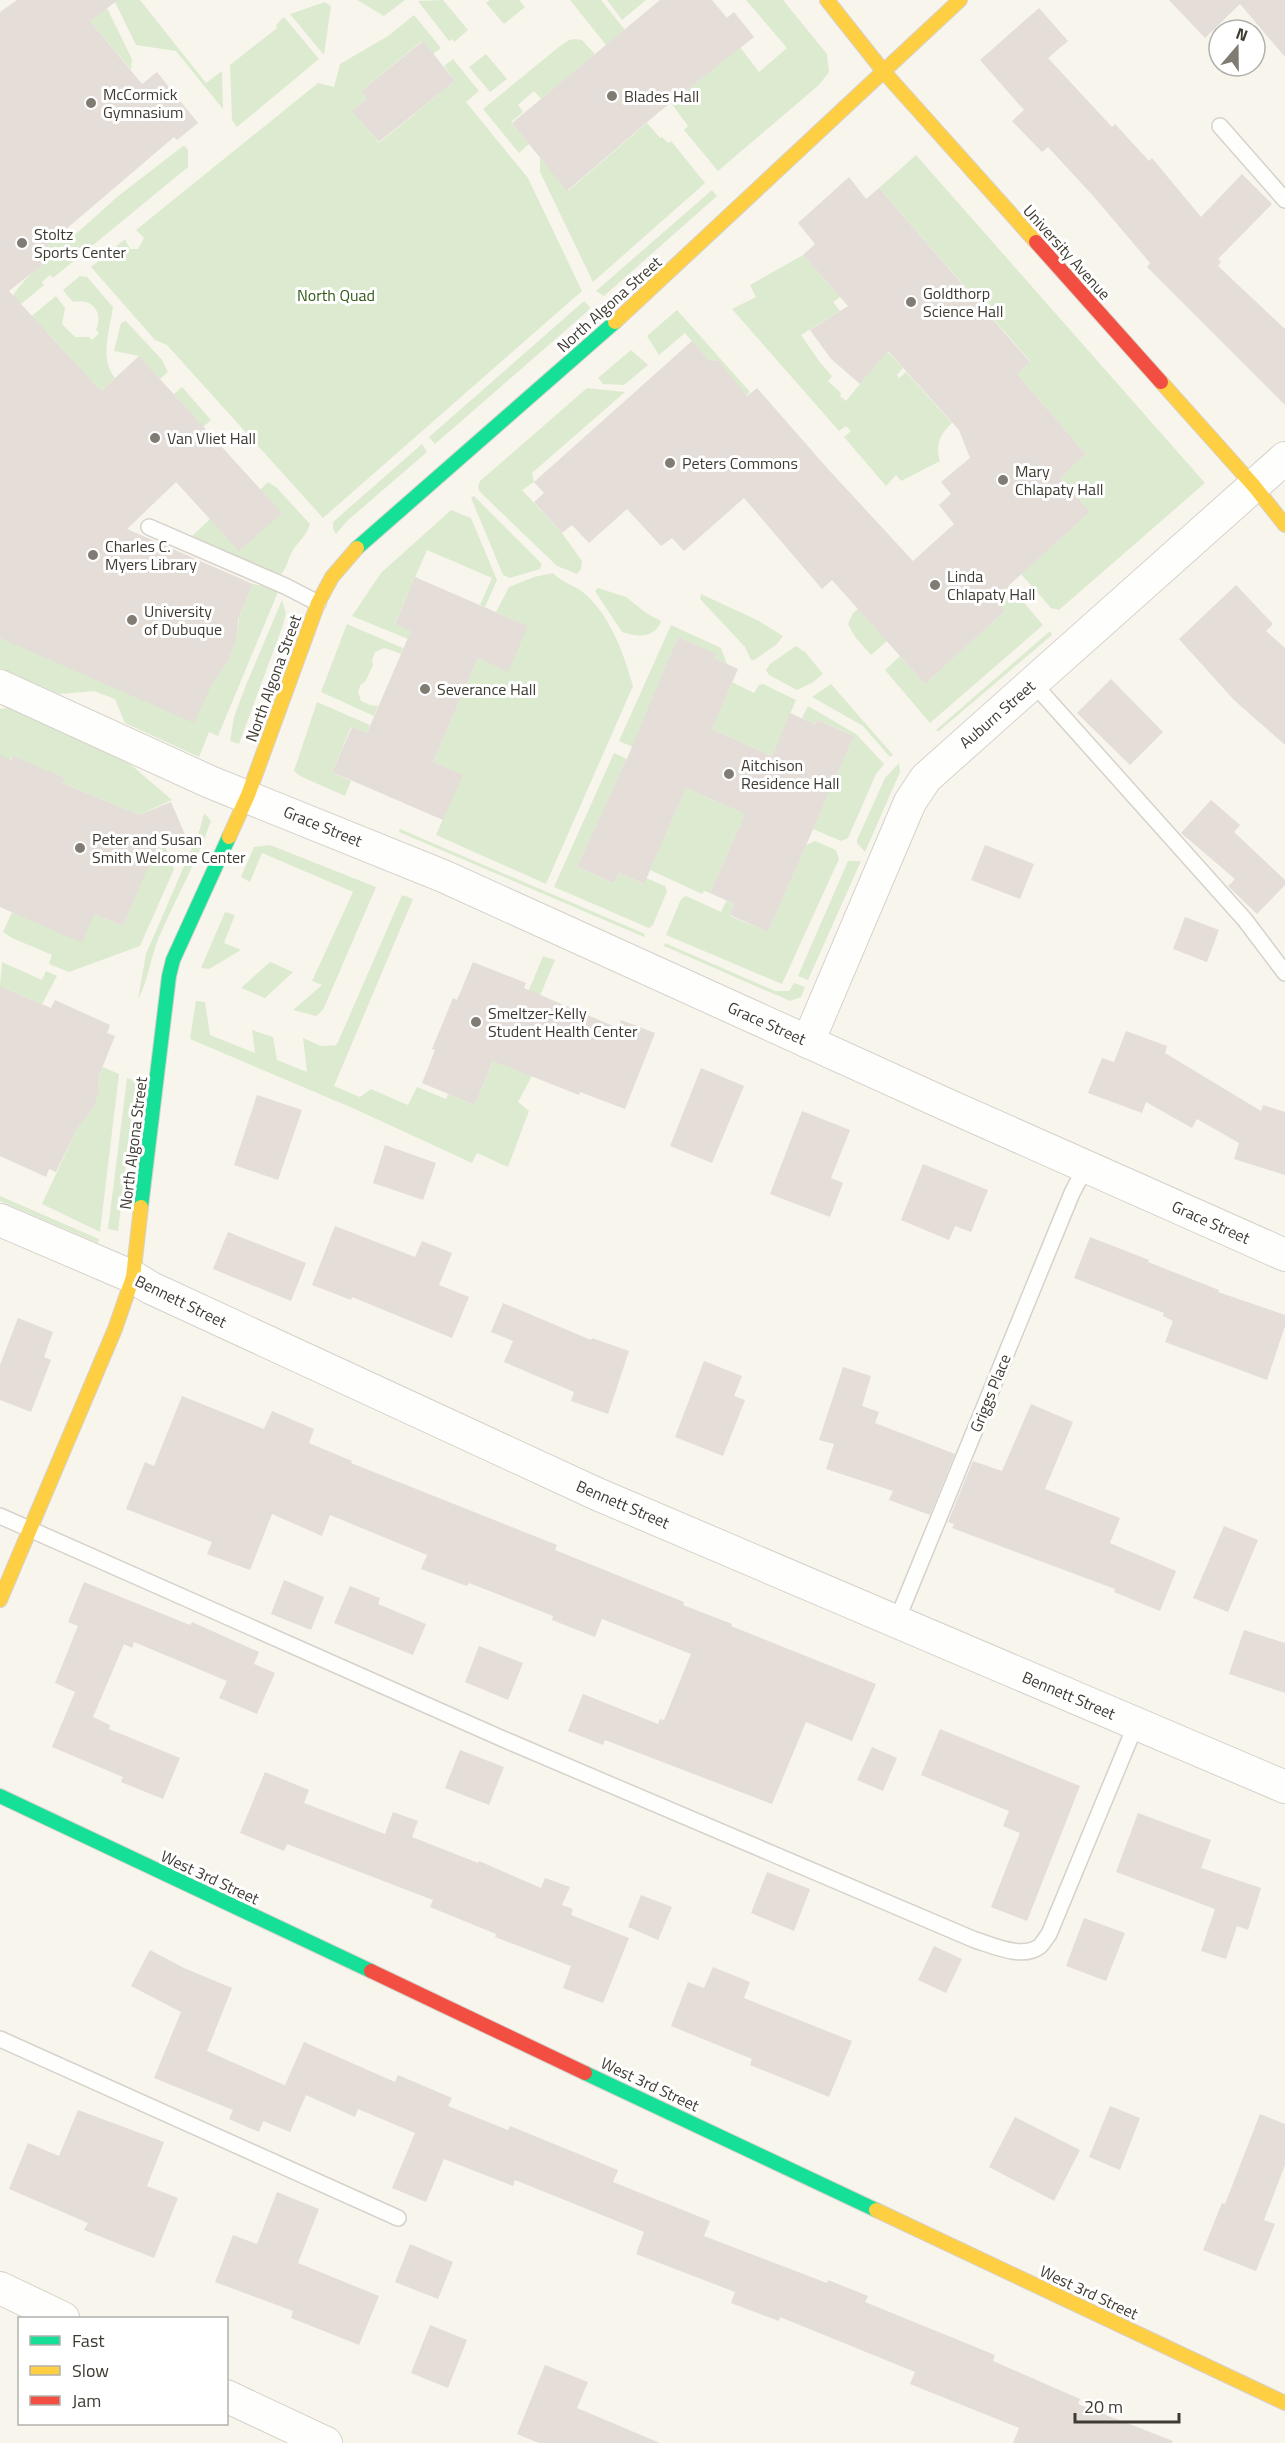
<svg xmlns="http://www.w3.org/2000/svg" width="1285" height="2443" font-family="'Titillium Web',sans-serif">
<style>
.green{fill:#dcebcf}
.building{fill:#e4ddd8}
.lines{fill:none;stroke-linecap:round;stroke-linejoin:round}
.lane-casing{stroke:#d6d2cb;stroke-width:18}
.street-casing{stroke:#d6d2cb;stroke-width:34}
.fast-casing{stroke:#d6d2cb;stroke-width:16}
.slow-casing{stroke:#d6d2cb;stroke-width:16}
.jam-casing{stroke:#d6d2cb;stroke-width:16}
.lane{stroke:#fefefc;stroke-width:15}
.street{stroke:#fefefc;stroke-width:32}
.fast{stroke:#16e098;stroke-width:14}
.slow{stroke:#ffcf43;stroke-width:14}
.jam{stroke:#f24e42;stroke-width:14}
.poi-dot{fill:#807c73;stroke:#fff;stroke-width:2}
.labels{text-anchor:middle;stroke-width:6;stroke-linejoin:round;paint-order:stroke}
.poi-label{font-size:16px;fill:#3f3b32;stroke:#fff;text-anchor:start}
.street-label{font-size:16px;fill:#3f3b32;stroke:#fff}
.park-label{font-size:16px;fill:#315916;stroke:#fff}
</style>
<rect width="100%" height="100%" fill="#f8f5ed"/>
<g class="green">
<path d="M114,0H140L206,83L222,71L223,109L176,51L136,45Z"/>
<path d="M357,0H405L384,16Z"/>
<path d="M443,0L468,30L454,42L452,39L449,41L418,1Z"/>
<path d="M490,0H519L525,7L504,24L486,3Z"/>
<path d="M570,0H601L625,30L606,45Z"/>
<path d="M607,0H646L622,20Z"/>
<path d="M746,0H783L827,54L829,72L819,85L718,171L684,130L688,126L671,103L740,47L759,72L787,48Z"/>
<path d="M325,2L331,6L324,55L290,14Z"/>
<path d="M106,6L132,59L131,70L90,21Z"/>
<path d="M414,15L441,48L433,54L422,41L361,91L367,99L353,111L379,143L455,81L444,66L453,59L479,91L466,102L528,178L582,291L323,518L167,345L155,340L91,267L125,239L130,249H138L144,238L136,230L318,83L334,87L340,64L388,36Z"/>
<path d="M284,17L319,59L237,127L232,120L230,65L277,28L276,25Z"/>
<path d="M575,39L582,40L595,54L541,99L534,91L518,105L523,112L511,122L529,144L519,153L483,109L560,46L569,40Z"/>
<path d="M486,54L507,79L490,92L469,67Z"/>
<path d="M647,123L660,138L662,137L668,143L671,141L705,183L593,282L540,172V156L568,191Z"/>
<path d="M183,146L186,147L188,151V167L53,278L50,275L42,282L44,285L8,315C7,293 31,274 45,262L35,249L52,236L58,243L74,232L77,233L117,197Z"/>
<path d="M916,155L1205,483L1059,610L1051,608L1021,574L1090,512L1060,478L1086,454L1017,374L1030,361L879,188Z"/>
<path d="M712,190L717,196L604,296L596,291Z"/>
<path d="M803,255L840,297L833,302L840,311L801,335L819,361L832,376L828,381L841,393L840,396L846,401L887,351L903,368L897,375L899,378L906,372L952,423C940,434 935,445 940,461L901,481L896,475L886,486L844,437L851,431L846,426L839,431L732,309L756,297L750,285Z"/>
<path d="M80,276L87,277L113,307C110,330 99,358 115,378L95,396L93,383L47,332H12L56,296L65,308L62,324L75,337H89L92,340L99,333L96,330C104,312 92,298 73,302L63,290Z"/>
<path d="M584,301L590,307L589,310L435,444L429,437Z"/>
<path d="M677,310L750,392L743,399L719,361L708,360L685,333L659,355L647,336Z"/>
<path d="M126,321L162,360L168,372L160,379L139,356L114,351L121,323Z"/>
<path d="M631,350L648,365L624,385L603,384L598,378Z"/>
<path d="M182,387L211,420L203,427L174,394Z"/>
<path d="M587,388L625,392L532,473L534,482L522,490L562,533L582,561L581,569L577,574L557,566L479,491L478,486L480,481Z"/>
<path d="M422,444L427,452L347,521L336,534L333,529V522Z"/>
<path d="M268,482L276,487L310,524C307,536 296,543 291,554C287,562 286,571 279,576L192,536L210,519L239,550L260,490Z"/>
<path d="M474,496L542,564L540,569L510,578L503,575L471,498Z"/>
<path d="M451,510L471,518L497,580L485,607L480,605L492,578L427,550L395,623L411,631L408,639L352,616L381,573Z"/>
<path d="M963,561L1009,585L1043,625L930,723L885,670L900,656L925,684L1005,611Z"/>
<path d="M553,573C561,582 574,585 584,593C610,615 624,654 633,686L546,884L436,835L462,775L433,762L478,658L508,671L527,626L496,612L509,587L534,577Z"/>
<path d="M253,584L266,586L278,592L218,736L209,732L199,757L125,723L115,699L94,691L59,694L0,668V638L209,688L229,659L237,637L239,617Z"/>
<path d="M598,588L626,597L646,613L661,621C655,639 637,637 622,632L595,591Z"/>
<path d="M701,594L759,621L783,636L776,645L754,660H751L745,647L700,599Z"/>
<path d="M282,600L286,613L283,625L239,744L230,741L234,717L246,685Z"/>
<path d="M858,609L887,641L871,655L855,637L848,624L853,613Z"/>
<path d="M347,624L403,648L401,654L385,648L375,652L372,660L373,665L365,682L361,684L358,692L361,701L370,705L378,706L374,716L321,692Z"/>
<path d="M671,625L721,648L727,664L714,658L715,654L678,637L633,747L619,741Z"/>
<path d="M1050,631L1052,635L939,731L936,730Z"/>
<path d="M796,646L806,653L823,674L812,683L797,690L769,675L766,670L770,664Z"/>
<path d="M732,682L754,693L759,685L763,684L796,700L772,756L712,729Z"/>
<path d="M831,684L893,755L890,757L863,726L812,697Z"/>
<path d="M317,702L370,725L367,733L351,727L332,772L351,781L345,796L300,776L294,771Z"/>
<path d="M808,706L856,734L884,764L876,774L848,838L841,841L813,829L854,736L817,720L815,724L802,718Z"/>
<path d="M8,708L123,758L172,800L139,815L62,783L64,779L13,756L0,773V709Z"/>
<path d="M614,753L627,759L577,867L614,883L619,873L643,884L646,878L665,886L667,891L653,925L649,928L554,887Z"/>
<path d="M899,763L900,772L865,852L857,843V840L885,778Z"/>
<path d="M686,788L745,814L710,893L704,891L702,894L650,870Z"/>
<path d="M204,813L211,821C197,861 176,898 159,937C150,958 149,980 138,999L146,954L200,829Z"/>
<path d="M400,829L645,934L644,937L399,832Z"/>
<path d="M815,841L836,850L839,859L782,984L666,935L681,899L686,896L721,912L726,901L734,904L730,916L768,932L806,845Z"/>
<path d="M270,845L376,887L323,1010L316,1016L293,1010L322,985L312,981L353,892L262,853L250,882L241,877L254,847Z"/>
<path d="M165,846L174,869L140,946L69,972L49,964L52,955L12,938L3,932L12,912L94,914L123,926L155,850Z"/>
<path d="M848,861H861L808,980L798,976Z"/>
<path d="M402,895L413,899L334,1086L360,1097L371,1089L408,1105L417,1087L446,1099L448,1094L475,1105L500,1045L517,1030L529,990L543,956L555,960L510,1067L532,1076L518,1102L529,1111L508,1167L477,1153L472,1163L357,1110L190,1039L196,1001L205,1002L210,1035L255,1053L252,1030L273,1037L277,1060L307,1072L303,1038L321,1046L336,1045L338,1042Z"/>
<path d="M225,912L235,915L224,943L241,950L209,969L201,968Z"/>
<path d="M665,943L775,991H789L794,983L805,987L801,997L790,1001L664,946Z"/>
<path d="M2,962L42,980L46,971L57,976L42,1004L0,986Z"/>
<path d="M270,962L293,972L265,998L241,988Z"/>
<path d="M103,1067L119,1074L100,1232L42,1204L78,1127L94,1107L99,1091L98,1078Z"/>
<path d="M127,1078L136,1081L118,1231L108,1229Z"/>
<path d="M0,1196L99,1239L98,1243L0,1201Z"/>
</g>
<g class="building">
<path d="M17,0H118L90,21L142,84L157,72L198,123L177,140L174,137L38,253L46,262L9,291L101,391L139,356L282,513L239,551L176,482L127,529L253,584L238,619L237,637L229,659L210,688L194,723L0,638V12Z"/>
<path d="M660,0H712L727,18L734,12L754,37L659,112L567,191L512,123Z"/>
<path d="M1169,0H1285V57L1240,4L1205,38Z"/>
<path d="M1039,8L1068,41L1048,58L1112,127L1115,124L1149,161L1152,158L1201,217L1242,174L1272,204L1218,259L1221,262L1218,266L1285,329V405L1147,267L1150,263L1095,198L1048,147L1042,152L1012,121L1024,110L980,60Z"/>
<path d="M423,41L455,81L379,142L352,111L367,99L361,91Z"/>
<path d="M849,177L866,199L879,188L1030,362L1017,374L1086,454L1060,478L1090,512L995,598L1005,611L925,684L832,580L822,589L744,498L684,551L672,538L661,546L627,509L589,543L572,525L562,533L534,502L544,493L534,482L692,341L708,360L719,361L747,396L757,388L828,469L913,561L954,524L939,505L951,494L941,482L970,458L959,430L888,351L860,384L831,359L810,330L848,306L803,255L815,244L798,223Z"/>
<path d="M415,577L528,626L508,672L478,658L433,762L463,775L443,820L332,772L352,727L367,733L411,631L395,624Z"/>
<path d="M1236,585L1273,624L1266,631L1285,648V745L1234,700L1179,639Z"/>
<path d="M678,637L716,654L714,658L738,669L712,729L772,756L790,713L815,724L817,720L854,736L768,932L730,915L734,904L710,893L745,814L686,788L644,884L619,873L614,883L577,867L629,754Z"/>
<path d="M1111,679L1163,732L1130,765L1077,713Z"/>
<path d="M0,755L11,760L13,756L65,778L62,783L139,815L171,802L186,837L156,849L123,926L94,914L82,943L0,907Z"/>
<path d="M1211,800L1240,825L1234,832L1285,880V885L1257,914L1228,886L1235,879L1181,833Z"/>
<path d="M985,845L1034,864L1020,899L971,880Z"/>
<path d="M1185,917L1219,930L1207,962L1173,949Z"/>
<path d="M473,962L526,983L524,988L618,1028L621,1020L655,1033L625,1109L580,1092L579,1095L493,1061L475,1105L422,1083L435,1050L432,1049L453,998L457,1000Z"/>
<path d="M0,986L51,1008L55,1000L110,1025L107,1033L115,1036L98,1078L99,1091L94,1107L78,1127L56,1172L49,1169L46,1177L0,1156Z"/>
<path d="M1126,1031L1167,1046L1165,1053L1261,1111L1263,1105L1285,1112V1175L1234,1159L1239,1143L1197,1119L1192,1128L1146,1102L1142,1113L1088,1093L1102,1058L1114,1062Z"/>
<path d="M701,1068L744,1086L712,1163L670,1146Z"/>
<path d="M257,1095L302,1110L278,1180L234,1165Z"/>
<path d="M802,1111L850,1130L831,1178L843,1183L830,1217L770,1194Z"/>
<path d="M385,1145L436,1163L423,1200L373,1183Z"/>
<path d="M923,1164L988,1190L971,1232L955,1226L949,1240L901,1220Z"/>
<path d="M335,1226L415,1257L422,1241L452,1253L439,1285L469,1297L452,1338L352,1297L351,1300L312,1285Z"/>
<path d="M228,1232L306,1263L291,1301L213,1269Z"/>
<path d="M1090,1237L1149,1260L1148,1262L1219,1290L1218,1292L1285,1315V1326L1267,1380L1165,1342L1173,1321L1163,1316L1164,1313L1074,1278Z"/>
<path d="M503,1303L591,1340L592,1338L629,1351L608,1414L571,1401L574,1392L504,1362L513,1341L491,1332Z"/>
<path d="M18,1318L53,1332L44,1357L51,1360L31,1412L0,1400V1365Z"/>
<path d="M704,1361L742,1376L734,1396L745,1400L723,1456L675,1437Z"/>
<path d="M843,1367L871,1376L862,1406L879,1412L875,1423L955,1454L930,1515L889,1500L893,1491L826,1469L834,1444L819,1440Z"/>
<path d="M182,1396L264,1429L272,1411L314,1429L309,1443L352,1461L351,1463L557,1545L555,1550L684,1602L683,1605L732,1624L731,1626L876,1684L852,1741L806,1722L772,1804L605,1740L603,1745L568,1731L583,1694L658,1724L660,1719L664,1720L691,1654L602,1619L595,1637L552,1620L553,1616L469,1583L467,1586L421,1569L427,1555L330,1515L322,1536L272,1514L250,1570L207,1554L212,1542L126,1509L145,1462L154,1466Z"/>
<path d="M1031,1404L1073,1422L1045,1489L1120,1518L1110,1543L1176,1571L1160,1611L1114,1592L1115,1589L952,1528L954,1524L948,1522L973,1461L1002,1471Z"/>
<path d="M1224,1526L1258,1540L1228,1612L1193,1598Z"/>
<path d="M284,1580L324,1597L311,1630L271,1614Z"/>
<path d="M84,1582L190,1625L192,1622L259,1652L254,1664L275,1673L257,1714L219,1698L227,1681L134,1642L132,1648L124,1644L93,1717L110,1725L109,1729L180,1758L163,1799L121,1782L123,1777L52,1747L75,1692L55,1683L78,1626L68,1622Z"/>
<path d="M350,1586L380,1598L378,1604L426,1624L413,1655L334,1623Z"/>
<path d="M1244,1630L1285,1643V1693L1229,1674Z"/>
<path d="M479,1646L523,1663L508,1700L465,1682Z"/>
<path d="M940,1729L1080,1786L1027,1921L991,1907L1020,1833L1003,1826L1009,1811L921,1775Z"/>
<path d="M872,1747L897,1758L883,1791L857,1780Z"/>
<path d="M460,1750L504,1767L489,1805L445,1788Z"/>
<path d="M265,1772L309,1790L304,1803L385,1834L393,1812L418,1821L412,1837L478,1863L479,1861L541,1888L545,1878L570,1887L562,1905L573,1909L571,1915L629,1938L603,2003L563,1988L571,1966L495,1937L496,1934L430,1907L433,1900L287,1844L284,1851L240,1833Z"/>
<path d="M1138,1813L1211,1840L1201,1868L1261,1888L1248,1930L1237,1926L1226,1959L1201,1951L1215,1909L1116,1872Z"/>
<path d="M767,1872L810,1889L794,1931L751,1913Z"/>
<path d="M641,1895L672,1907L658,1940L628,1927Z"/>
<path d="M1084,1918L1125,1933L1106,1981L1066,1966Z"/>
<path d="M934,1946L962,1959L946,1993L918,1980Z"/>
<path d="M150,1950L184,1968L232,1988L207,2051L291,2088L285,2085L304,2042L395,2082L398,2075L452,2098L448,2106L508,2130L510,2126L618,2170L613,2182L710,2221L704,2236L827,2283L828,2280L868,2296L865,2302L995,2355L993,2361L1080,2399L1078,2404L1173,2441L1172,2443H1013L1019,2428L910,2384L915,2372L780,2317L779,2321L731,2303L735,2292L636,2254L644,2232L515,2180L513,2186L444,2159L426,2202L392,2188L415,2133L358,2109L355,2117L306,2095L290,2132L263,2121L259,2132L229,2119L233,2110L154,2078L181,2012L131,1986Z"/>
<path d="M713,1967L750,1982L744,1998L852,2041L829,2097L750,2065L752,2059L671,2026L688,1982L704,1988Z"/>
<path d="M1110,2106L1140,2118L1120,2170L1089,2157Z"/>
<path d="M78,2110L164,2142L147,2186L178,2198L154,2258L84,2230L88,2223L9,2189L28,2143L59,2156Z"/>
<path d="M1260,2114L1285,2124V2165L1264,2220L1275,2224L1256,2271L1203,2250L1222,2203L1225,2204Z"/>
<path d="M1015,2117L1080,2150L1054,2201L989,2167Z"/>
<path d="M277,2192L319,2209L298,2263L379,2296L359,2345L291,2318L293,2311L215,2282L233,2235L257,2244Z"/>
<path d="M410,2244L453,2262L438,2299L395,2282Z"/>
<path d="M430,2325L467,2340L448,2388L411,2373Z"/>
<path d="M545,2365L588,2382L577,2408L660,2443H539L517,2434Z"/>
</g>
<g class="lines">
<g class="lane-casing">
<g id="lane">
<path d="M1220,126L1285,200"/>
<path d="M149,527L285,586L318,603"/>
<path d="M1033,683L1245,920L1285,973"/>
<path d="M0,1516L503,1739L975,1940C992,1945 1023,1960 1040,1946C1043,1943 1046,1938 1049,1934L1136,1724"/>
<path d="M897,1620L1072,1193L1086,1166"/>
<path d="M0,2039L398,2218"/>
</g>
</g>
<g class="street-casing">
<g id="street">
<path d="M0,686L210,782L443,876L943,1103L1285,1255"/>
<path d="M808,1042L910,802L926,778L1285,458"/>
<path d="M0,1220L133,1277L151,1288L597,1494L1285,1787"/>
<path d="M0,2288L63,2318"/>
<path d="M226,2396L326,2443"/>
</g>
</g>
<g class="fast-casing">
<g id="fast">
<path d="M357,548L615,322"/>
<path d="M141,1207L169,976L173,960L229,837"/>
<path d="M0,1796L371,1971"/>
<path d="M585,2073L876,2210"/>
</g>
</g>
<g class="slow-casing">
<g id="slow">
<path d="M827,0L884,72L1036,242"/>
<path d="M615,322L960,0"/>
<path d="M1161,382L1254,486L1285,525"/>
<path d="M229,837L248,795L318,603L332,577L357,548"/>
<path d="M0,1600L115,1329L133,1277L141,1207"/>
<path d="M876,2210L1285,2403"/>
</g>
</g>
<g class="jam-casing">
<g id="jam">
<path d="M1036,242L1161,382"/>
<path d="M371,1971L585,2073"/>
</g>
</g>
<use href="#lane" class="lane"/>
<use href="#street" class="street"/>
<use href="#fast" class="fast"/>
<use href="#slow" class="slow"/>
<use href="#jam" class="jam"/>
</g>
<g class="poi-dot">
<circle cx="612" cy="96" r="6"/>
<circle cx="91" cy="103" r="6"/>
<circle cx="22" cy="243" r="6"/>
<circle cx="911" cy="302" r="6"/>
<circle cx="155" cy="438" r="6"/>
<circle cx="670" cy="463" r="6"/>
<circle cx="1003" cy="480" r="6"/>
<circle cx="93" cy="555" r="6"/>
<circle cx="935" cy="585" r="6"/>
<circle cx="132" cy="620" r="6"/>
<circle cx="425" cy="689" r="6"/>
<circle cx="729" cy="774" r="6"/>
<circle cx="80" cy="848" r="6"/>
<circle cx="476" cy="1022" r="6"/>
</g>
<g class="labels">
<g class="poi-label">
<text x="103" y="100">McCormick<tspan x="103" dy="18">Gymnasium</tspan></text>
<text x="624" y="102">Blades Hall</text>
<text x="34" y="240">Stoltz<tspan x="34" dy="18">Sports Center</tspan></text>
<text x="923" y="299">Goldthorp<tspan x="923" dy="18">Science Hall</tspan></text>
<text x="167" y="444">Van Vliet Hall</text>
<text x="682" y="469">Peters Commons</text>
<text x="1015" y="477">Mary<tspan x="1015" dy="18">Chlapaty Hall</tspan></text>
<text x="105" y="552">Charles C.<tspan x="105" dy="18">Myers Library</tspan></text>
<text x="947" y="582">Linda<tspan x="947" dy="18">Chlapaty Hall</tspan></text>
<text x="144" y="617">University<tspan x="144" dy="18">of Dubuque</tspan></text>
<text x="437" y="695">Severance Hall</text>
<text x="741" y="771">Aitchison<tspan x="741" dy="18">Residence Hall</tspan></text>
<text x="92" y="845">Peter and Susan<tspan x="92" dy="18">Smith Welcome Center</tspan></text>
<text x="488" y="1019">Smeltzer-Kelly<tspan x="488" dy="18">Student Health Center</tspan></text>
</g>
<g class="street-label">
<text transform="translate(1067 252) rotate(48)" y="6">University Avenue</text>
<text transform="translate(609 304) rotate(-42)" y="6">North Algona Street</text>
<text transform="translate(273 678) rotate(-70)" y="6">North Algona Street</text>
<text transform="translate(997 714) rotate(-41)" y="6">Auburn Street</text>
<text transform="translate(323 826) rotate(22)" y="6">Grace Street</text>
<text transform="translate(767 1023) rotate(24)" y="6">Grace Street</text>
<text transform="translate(133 1143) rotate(-83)" y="6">North Algona Street</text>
<text transform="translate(1211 1222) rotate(24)" y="6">Grace Street</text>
<text transform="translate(181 1301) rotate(26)" y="6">Bennett Street</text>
<text transform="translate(990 1393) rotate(-68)" y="6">Griggs Place</text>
<text transform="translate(623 1504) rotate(23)" y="6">Bennett Street</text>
<text transform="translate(1069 1695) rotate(23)" y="6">Bennett Street</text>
<text transform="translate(210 1877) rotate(25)" y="6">West 3rd Street</text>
<text transform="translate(650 2084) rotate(25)" y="6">West 3rd Street</text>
<text transform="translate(1089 2292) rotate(25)" y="6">West 3rd Street</text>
</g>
<g class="park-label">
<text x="336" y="301">North Quad</text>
</g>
</g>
<rect x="18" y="2317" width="210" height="108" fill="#ffffff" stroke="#b2b1ad" stroke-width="1.5"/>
<rect x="30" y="2336" width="30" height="9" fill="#16e098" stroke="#b2b1ad" stroke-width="1.5"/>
<text x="72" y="2347" font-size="18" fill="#3f3b32">Fast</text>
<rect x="30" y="2366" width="30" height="9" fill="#ffcf43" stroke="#b2b1ad" stroke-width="1.5"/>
<text x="72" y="2377" font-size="18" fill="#3f3b32">Slow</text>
<rect x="30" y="2396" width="30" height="9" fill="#f24e42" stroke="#b2b1ad" stroke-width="1.5"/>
<text x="72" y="2407" font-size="18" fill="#3f3b32">Jam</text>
<g transform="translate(1237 48) rotate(20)"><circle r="28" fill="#ffffff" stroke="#b2b1ad" stroke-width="1.5"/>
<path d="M0-4.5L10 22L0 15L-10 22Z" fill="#807c73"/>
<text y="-9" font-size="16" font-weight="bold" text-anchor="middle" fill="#3f3b32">N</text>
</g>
<path d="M1075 2413v9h104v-9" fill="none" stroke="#3f3b32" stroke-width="3"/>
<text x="1084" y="2413" font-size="18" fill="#3f3b32" stroke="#ffffff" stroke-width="4.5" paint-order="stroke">20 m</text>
</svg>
